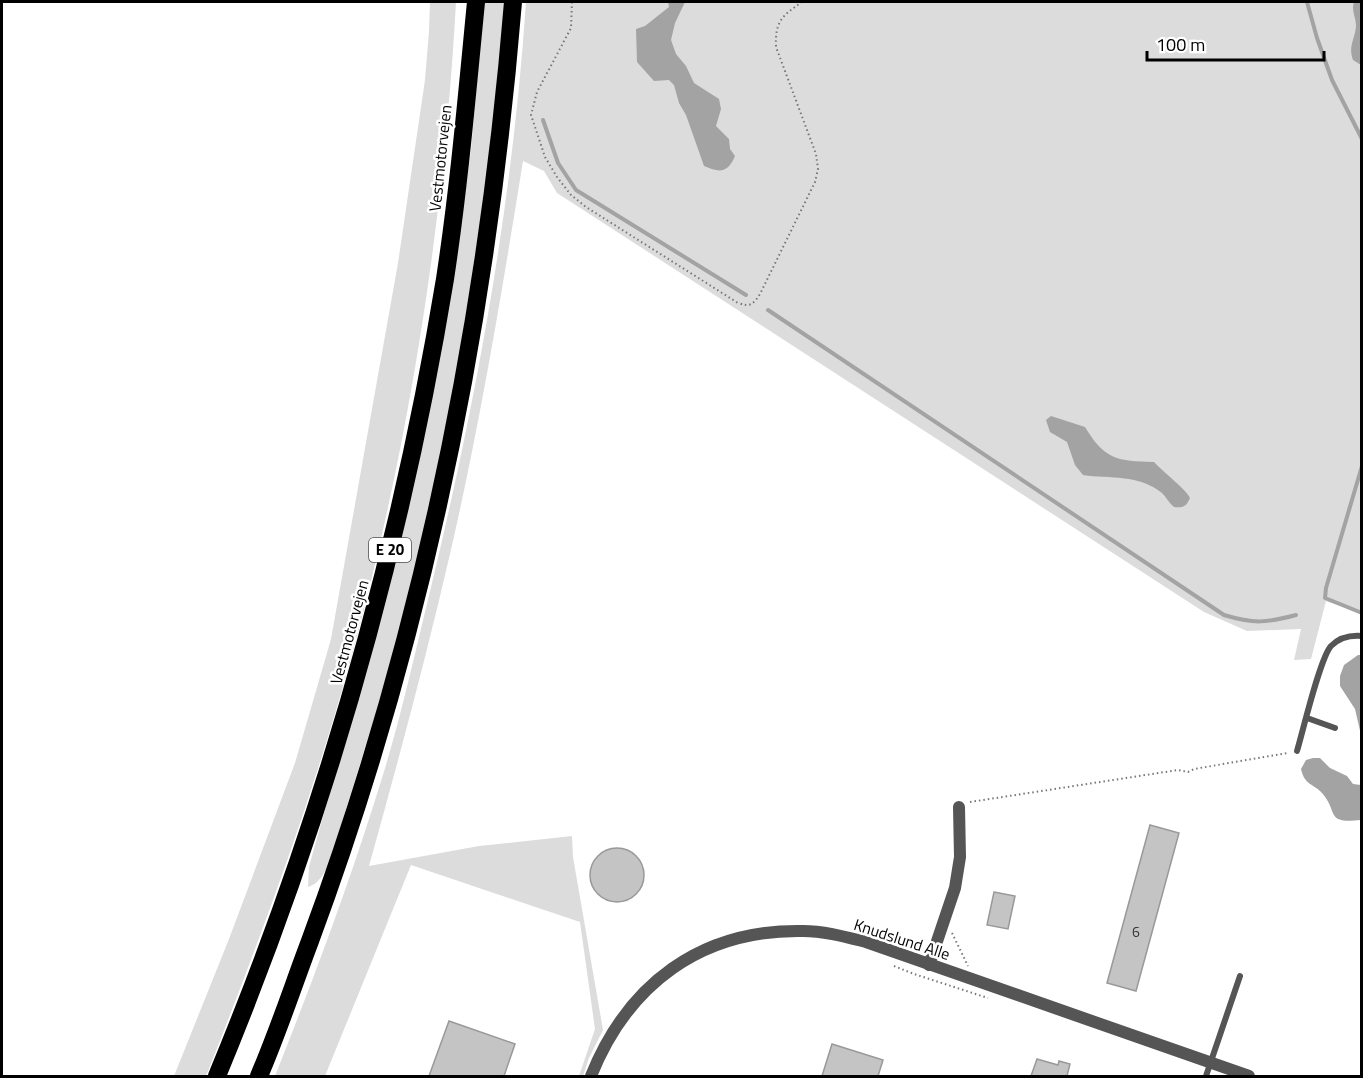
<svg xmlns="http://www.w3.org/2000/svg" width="1363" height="1078" font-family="'Titillium Web',sans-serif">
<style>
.green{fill:#dcdcdc}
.water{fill:#a3a3a3}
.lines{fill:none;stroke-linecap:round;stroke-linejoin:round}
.stream{stroke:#a3a3a3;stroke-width:4}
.building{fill:#c4c4c4;stroke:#999;stroke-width:1.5}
.path{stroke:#777;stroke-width:2;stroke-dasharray:1.5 3;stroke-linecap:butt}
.service{stroke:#555;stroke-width:6}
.minor{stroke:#555;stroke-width:12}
.motorway{stroke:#000;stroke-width:18}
.labels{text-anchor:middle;stroke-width:5;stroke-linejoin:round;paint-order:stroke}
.number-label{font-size:14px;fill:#313131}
.shield{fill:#fff;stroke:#4c4c4c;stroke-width:1.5}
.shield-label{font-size:15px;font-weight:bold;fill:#000}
.street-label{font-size:16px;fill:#000;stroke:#fff}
</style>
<rect width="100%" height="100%" fill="#fff"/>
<g class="green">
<path d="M430,2H456C444,220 410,440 353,651C315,790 265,926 212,1061L206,1076H174L229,939L295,763L331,639L398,263L425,80L429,31Z"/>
<path d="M484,2H506L491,153L453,396L419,556L381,696L329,864C324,873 319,884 308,887L309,867L315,845L399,550L432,393L456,261L471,150Z"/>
<path d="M526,2H1361V613L1326,601L1311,659L1294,660L1301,629L1247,631L1204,612L557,193L544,171L523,161C502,292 480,424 450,554C426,658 398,762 369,866L479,846L572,836L573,857L603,1030L589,1058L583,1076H579L595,1029L580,922L411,865L325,1076H275C314,978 351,879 382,778C402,714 416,648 432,583C478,392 513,198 526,2Z"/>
</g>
<g class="water">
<path d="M668,2H685L675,23L671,40L676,54L686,66L694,83L719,99L721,109L716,126L729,139L730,149L735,156C728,173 720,173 704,166L686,115L679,103L674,85L669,80L654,81L637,62L636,29L645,26L669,7Z"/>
<path d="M1354,2H1361V65L1353,60C1348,45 1355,40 1356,26C1356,17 1351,10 1354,2Z"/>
<path d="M1051,416L1085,427C1105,460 1117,461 1154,462C1162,471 1187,490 1190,498C1186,507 1183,508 1174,507C1169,503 1166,497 1162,493C1139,474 1110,479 1083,475L1075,465L1067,442L1050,432L1046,420Z"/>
<path d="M1358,655H1362L1361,735L1355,709L1340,686V676L1344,665Z"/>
<path d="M1313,758H1320L1330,768L1347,776L1353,784L1361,785V820C1324,824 1339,812 1322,793C1313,783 1305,786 1301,769L1306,760Z"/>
</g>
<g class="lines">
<g class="stream">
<path d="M1307,2L1317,38L1332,80L1362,139"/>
<path d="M543,120L558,163L576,190L746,295"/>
<path d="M768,310L1224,615C1254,624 1266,623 1296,615"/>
<path d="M1362,466L1326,588L1325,598L1362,613"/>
</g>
</g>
<g class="building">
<path d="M1150,825L1179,833L1136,991L1107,983Z"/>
<circle cx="617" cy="875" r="27"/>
<path d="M994,892L1015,896L1008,929L987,925Z"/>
<path d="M449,1021L515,1044L504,1076H429Z"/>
<path d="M832,1044L883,1060L878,1076H822Z"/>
<path d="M1037,1059L1058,1065L1059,1061L1070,1064L1067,1076H1031Z"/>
</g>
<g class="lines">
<g class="path">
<path d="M572,2L571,28L537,92L531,115L545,157L557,177L571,195L586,207L738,303C750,307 753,305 760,294L815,182L818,169L816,154L776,47C775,21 782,16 802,2"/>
<path d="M970,802L1178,770L1188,772L1194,769L1288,753"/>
<path d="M952,933L968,966"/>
<path d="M894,966L914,974L988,998"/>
</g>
<g class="service">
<path d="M1307,718L1335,728"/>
<path d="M1297,751C1303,731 1320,658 1331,646C1339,638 1350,635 1362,636"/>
<path d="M1206,1076L1240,976"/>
</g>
<g class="minor">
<path d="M929,965L955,888L960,857L959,807"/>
<path d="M591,1076C628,984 701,929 803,931C824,931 846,937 866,942L1249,1076"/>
</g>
<g class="motorway">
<path d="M217,1076C323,820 400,553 445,279C459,187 467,94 476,2"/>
<path d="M259,1076C278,1032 293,986 310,941C422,639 487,322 513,2"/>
</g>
</g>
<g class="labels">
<g class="number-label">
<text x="1136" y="937">6</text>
</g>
<rect class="shield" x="369" y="538" width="42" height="24" rx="4.5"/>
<g class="shield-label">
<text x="390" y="555">E 20</text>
</g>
<g class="street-label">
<text transform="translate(440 158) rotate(-84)" y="6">Vestmotorvejen</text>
<text transform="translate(349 632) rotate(-75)" y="6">Vestmotorvejen</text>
<text transform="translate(902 939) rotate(18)" y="6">Knudslund Alle</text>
</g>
</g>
<rect width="1363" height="1078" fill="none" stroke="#000000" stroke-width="6"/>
<path d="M1147 51v9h177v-9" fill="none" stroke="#000000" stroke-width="3"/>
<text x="1156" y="51" font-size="18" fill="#000000" stroke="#ffffff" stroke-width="4.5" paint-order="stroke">100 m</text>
</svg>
